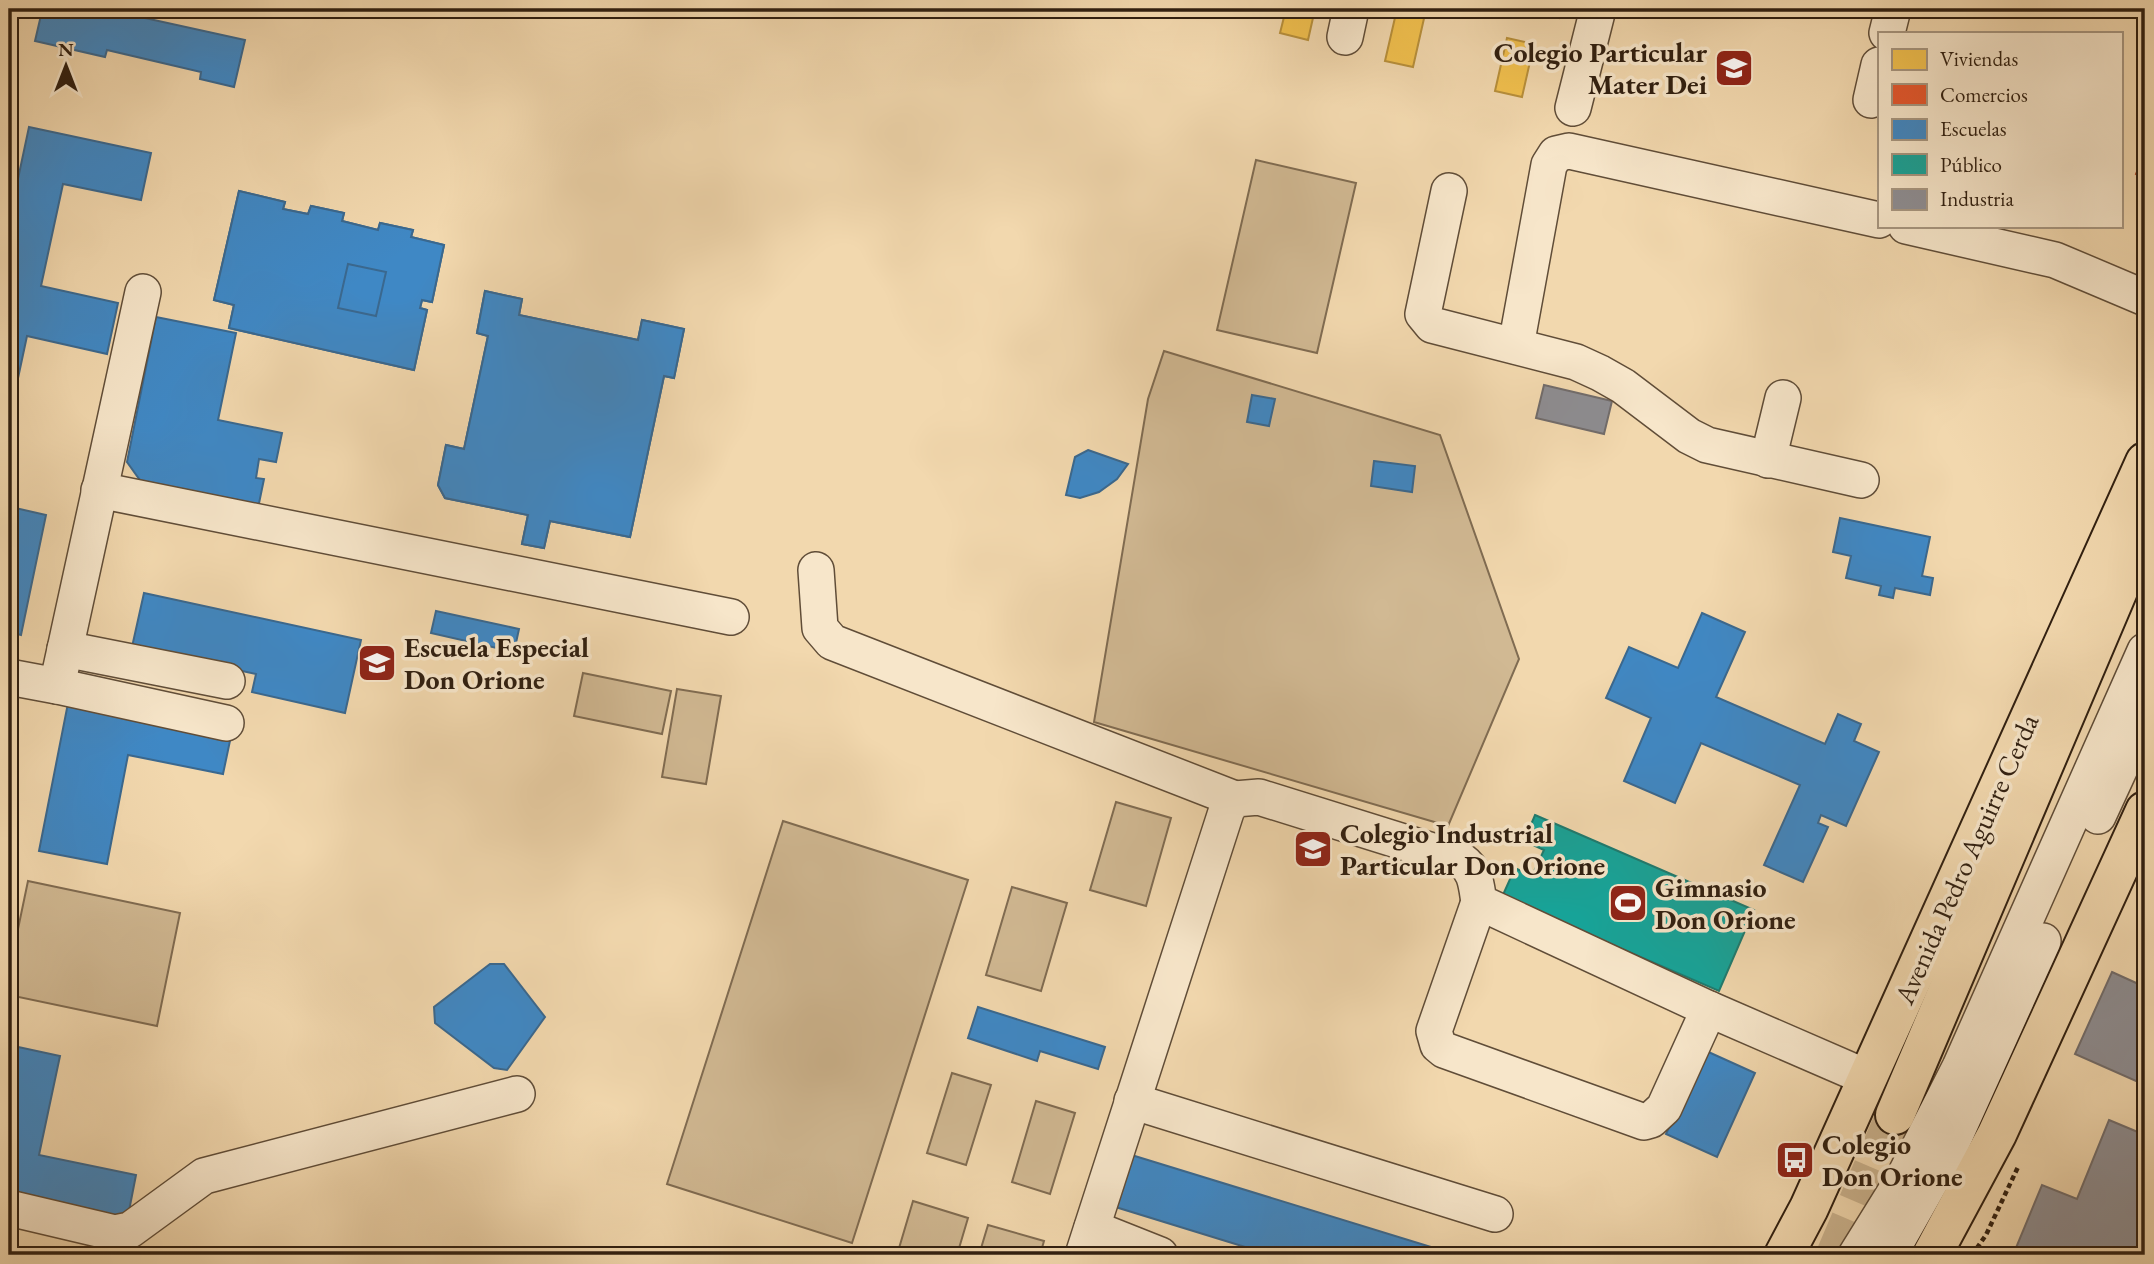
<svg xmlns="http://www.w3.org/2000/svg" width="2154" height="1264" font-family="'EB Garamond',serif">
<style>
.green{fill:#d1b993;stroke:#806c52;stroke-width:2}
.homes{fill:#f2c14e;stroke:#b8903b;stroke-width:2}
.shops{fill:#e4572e;stroke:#ae4625;stroke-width:2}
.schools{fill:#3f88c5;stroke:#3a688f;stroke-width:2;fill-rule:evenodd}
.public{fill:#17a398;stroke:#1e7b6f;stroke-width:2}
.industry{fill:#8d8d92;stroke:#716c6b;stroke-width:2}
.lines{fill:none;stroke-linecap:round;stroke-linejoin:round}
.major-tunnel{stroke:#cbb38e;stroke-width:38;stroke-dasharray:38 19;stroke-linecap:butt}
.minor-casing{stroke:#604d38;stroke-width:38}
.major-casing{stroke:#301f10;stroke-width:42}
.path{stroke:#301f10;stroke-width:4.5;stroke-dasharray:5 3.5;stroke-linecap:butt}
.minor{stroke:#f7e6ca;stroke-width:35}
.major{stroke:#f2d8ae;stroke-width:38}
.labels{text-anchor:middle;stroke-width:7;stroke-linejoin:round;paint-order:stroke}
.poi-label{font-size:28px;font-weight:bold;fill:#301f10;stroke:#f7e6ca;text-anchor:start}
.street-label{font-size:28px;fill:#301f10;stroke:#f7e6ca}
</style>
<rect width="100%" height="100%" fill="#f2d8ae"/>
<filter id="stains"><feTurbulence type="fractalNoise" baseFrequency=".00286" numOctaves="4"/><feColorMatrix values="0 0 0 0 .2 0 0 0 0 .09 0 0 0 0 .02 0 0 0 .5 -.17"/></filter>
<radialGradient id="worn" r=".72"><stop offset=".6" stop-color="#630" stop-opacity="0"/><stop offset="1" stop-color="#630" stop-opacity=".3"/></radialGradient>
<g class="green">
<path d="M1256,160L1356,183L1317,353L1217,330Z"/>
<path d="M1164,351L1440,435L1519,659L1448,826L1094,722L1148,399Z"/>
<path d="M583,673L671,691L662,734L574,716Z"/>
<path d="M677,689L721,696L706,784L662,777Z"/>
<path d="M1116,802L1171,818L1146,906L1090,890Z"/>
<path d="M783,821L968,880L852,1243L667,1184Z"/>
<path d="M28,881L180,913L157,1026L9,995V972Z"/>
<path d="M1012,887L1067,903L1041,991L986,975Z"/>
<path d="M952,1073L991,1085L966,1165L927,1153Z"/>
<path d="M1036,1101L1075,1113L1050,1194L1012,1182Z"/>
<path d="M913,1201L968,1218L957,1255H897Z"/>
<path d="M988,1225L1044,1241L1040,1255H979Z"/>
</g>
<g class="homes">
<path d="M1286,9H1315L1308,40L1280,33Z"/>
<path d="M1397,9L1425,14L1413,67L1385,61Z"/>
<path d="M1531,9H1561L1559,18L1531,12Z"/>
<path d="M1507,38L1534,44L1522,97L1495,91Z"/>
</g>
<path class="shops" d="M2145,153V179L2136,174Z"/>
<g class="schools">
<path d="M56,9H104L245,40L234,87L200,79L201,72L107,50L105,57L35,41L42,11L54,14Z"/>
<path d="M29,127L151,153L141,200L63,184L41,286L118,303L107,354L27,336L17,383L9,382V221Z"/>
<path d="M239,191L285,202L283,209L308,214L311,206L344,213L342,221L378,230L380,223L413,230L411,237L444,245L432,302L422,300L420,308L427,310L414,370L229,328L234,305L214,300ZM275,249L321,259L311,302L265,292Z"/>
<path d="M239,191L285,202L283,209L308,214L311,206L344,213L342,221L378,230L380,223L413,230L411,237L444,245L432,302L422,300L420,308L427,310L414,370L229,328L234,305L214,300Z"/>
<path d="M348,264L386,272L376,316L338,308Z"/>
<path d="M485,291L522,299L519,315L638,340L642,320L684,329L674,378L664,376L630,537L550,521L544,548L522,544L528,515L445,498L438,485L446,445L464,449L488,336L477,333ZM539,365L603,377L602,385L604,396L616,398L603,463L592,461L587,465L586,474L518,461L520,453L516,445L506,443L520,379L526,380L537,374Z"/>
<path d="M485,291L522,299L519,315L638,340L642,320L684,329L674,378L664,376L630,537L550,521L544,548L522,544L528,515L445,498L438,485L446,445L464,449L488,336L477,333Z"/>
<path d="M156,317L236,333L218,420L282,433L276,462L259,459L256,478L264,479L256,518L152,497L127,462Z"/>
<path d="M1252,395L1275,399L1269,426L1247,422Z"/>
<path d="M1088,450L1128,464L1117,479L1099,492L1080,498L1066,495L1075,457Z"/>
<path d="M1374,461L1415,466L1412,492L1371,486Z"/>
<path d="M11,507L46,515L21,635L9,632V519Z"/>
<path d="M1840,518L1930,537L1922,576L1933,578L1930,595L1895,588L1893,598L1879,595L1881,586L1846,578L1851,556L1833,552Z"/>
<path d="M144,593L361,640L345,713L252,692L256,674L132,647Z"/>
<path d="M436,611L519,629L514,652L431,633Z"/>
<path d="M1702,613L1745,632L1716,697L1825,744L1838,714L1861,724L1854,741L1879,752L1846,826L1821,815L1818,823L1828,827L1803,882L1764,865L1800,785L1701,743L1675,803L1624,781L1651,718L1606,698L1629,647L1678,668Z"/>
<path d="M70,693L231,736L223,774L128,755L107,864L39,851Z"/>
<path d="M490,964H504L545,1017L507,1070L494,1068L435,1023L434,1007Z"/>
<path d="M978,1007L1105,1047L1098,1069L1040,1051L1037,1061L968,1038Z"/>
<path d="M9,1045L60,1056L39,1155L136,1175L127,1221L9,1203Z"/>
<path d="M1704,1050L1755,1073L1717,1157L1666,1134Z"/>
<path d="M1125,1153L1457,1255H1271L1109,1205Z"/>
</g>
<path class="public" d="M1535,815L1754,910L1719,991L1502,897L1515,868L1532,876L1544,850L1524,841Z"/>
<g class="industry">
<path d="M1544,385L1612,401L1604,434L1536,418Z"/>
<path d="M2112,972L2145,987V1085L2075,1054Z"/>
<path d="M2109,1120L2145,1135V1255H2013L2042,1185L2077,1199Z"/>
</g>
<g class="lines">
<path class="major-tunnel" d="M1835,1255L1895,1115"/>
<g class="minor-casing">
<g id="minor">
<path d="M1887,33L1893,9"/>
<path d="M1345,37L1351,9"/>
<path d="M1871,100L1879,65"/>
<path d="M1573,108L1598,9"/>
<path d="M1449,191L1423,314L1432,325L1576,362L1600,373L1623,386L1689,436L1707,445L1861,480"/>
<path d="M1906,226L2055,260L2145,298"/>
<path d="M1516,346L1549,165L1556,154L1569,151L1879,220"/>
<path d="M1768,460L1783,398"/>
<path d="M99,490L731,617"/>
<path d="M816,570L820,628L832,642L1235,799"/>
<path d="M65,649L227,681"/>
<path d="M9,677L57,686L143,292"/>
<path d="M57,686L226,723"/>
<path d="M2098,816L2145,714"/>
<path d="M1479,902L1434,1031L1438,1045L1444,1050L1644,1122L1651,1120L1664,1108L1709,1009"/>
<path d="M1132,1101L1495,1214"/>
<path d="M9,1208L115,1233L130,1230L204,1176L517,1094"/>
<path d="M1092,1228L1160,1255"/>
<path d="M1083,1255L1227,809L1235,799L1259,797L1461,860C1476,871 1476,884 1479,902L1709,1009L1868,1078"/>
<path d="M1856,1255L1902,1181L1960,1067L2145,651"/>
<path d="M1889,1255L1949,1149L2043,941"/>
</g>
</g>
<g class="major-casing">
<g id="major">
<path d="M1895,1115L2145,527"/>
<path d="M1784,1255L1809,1208L2145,462"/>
<path d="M1932,1255L1997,1134L2145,811"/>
</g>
</g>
<path class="path" d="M1972,1255L1986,1235L2018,1167"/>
<use href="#minor" class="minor"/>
<use href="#major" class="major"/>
</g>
<defs>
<g id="school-square" transform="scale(2.0125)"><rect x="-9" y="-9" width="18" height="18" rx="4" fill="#8f2418" stroke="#f7e6ca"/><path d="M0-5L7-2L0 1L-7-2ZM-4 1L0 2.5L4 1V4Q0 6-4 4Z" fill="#fff"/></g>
<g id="stadium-square" transform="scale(2.0125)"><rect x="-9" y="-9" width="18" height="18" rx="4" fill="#8f2418" stroke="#f7e6ca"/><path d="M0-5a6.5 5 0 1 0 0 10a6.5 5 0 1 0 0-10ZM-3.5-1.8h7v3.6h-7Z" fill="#fff"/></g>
<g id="bus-square" transform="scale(2.0125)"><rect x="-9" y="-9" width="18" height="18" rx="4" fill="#8f2418" stroke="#f7e6ca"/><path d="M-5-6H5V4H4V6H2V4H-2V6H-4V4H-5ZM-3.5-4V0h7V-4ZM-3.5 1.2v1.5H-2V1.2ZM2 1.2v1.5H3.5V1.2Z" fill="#fff"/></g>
</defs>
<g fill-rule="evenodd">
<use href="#school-square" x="1734" y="68"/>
<use href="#school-square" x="377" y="663"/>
<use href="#school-square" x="1313" y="849"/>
<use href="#stadium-square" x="1628" y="903"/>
<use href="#bus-square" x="1795" y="1160"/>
</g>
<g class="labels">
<g class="poi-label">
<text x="1707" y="62" text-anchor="end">Colegio Particular<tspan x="1707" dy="32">Mater Dei</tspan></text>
<text x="404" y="657">Escuela Especial<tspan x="404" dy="32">Don Orione</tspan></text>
<text x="1340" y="843">Colegio Industrial<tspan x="1340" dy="32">Particular Don Orione</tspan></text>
<text x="1655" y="897">Gimnasio<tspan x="1655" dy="32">Don Orione</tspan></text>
<text x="1822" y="1154">Colegio<tspan x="1822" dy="32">Don Orione</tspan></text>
</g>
<g class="street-label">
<text transform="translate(1966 859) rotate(-66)" y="10">Avenida Pedro Aguirre Cerda</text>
</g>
</g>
<rect width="2154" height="1264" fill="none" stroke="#f2d8ae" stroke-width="35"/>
<rect x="10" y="10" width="2133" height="1243" fill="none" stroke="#301f10" stroke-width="3.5"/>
<rect x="18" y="18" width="2119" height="1229" fill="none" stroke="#301f10" stroke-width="2"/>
<rect x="1878" y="32" width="245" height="196" fill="#f7e6ca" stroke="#a79680" stroke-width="2"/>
<rect x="1892" y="49" width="35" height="21" fill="#f2c14e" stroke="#a79680" stroke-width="2"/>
<text x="1940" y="66" font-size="21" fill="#301f10">Viviendas</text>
<rect x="1892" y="84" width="35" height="21" fill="#e4572e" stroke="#a79680" stroke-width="2"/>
<text x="1940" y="102" font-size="21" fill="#301f10">Comercios</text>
<rect x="1892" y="119" width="35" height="21" fill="#3f88c5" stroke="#a79680" stroke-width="2"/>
<text x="1940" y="136" font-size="21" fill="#301f10">Escuelas</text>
<rect x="1892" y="154" width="35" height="21" fill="#17a398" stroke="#a79680" stroke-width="2"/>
<text x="1940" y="172" font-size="21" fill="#301f10">Público</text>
<rect x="1892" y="189" width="35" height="21" fill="#8d8d92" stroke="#a79680" stroke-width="2"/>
<text x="1940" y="206" font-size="21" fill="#301f10">Industria</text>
<g transform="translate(66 66)" stroke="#f7e6ca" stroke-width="5" paint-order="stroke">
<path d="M0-5L12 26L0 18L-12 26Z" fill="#301f10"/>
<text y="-10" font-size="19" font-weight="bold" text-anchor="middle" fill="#301f10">N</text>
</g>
<rect width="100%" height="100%" filter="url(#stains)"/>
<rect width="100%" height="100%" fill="url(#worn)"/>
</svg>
